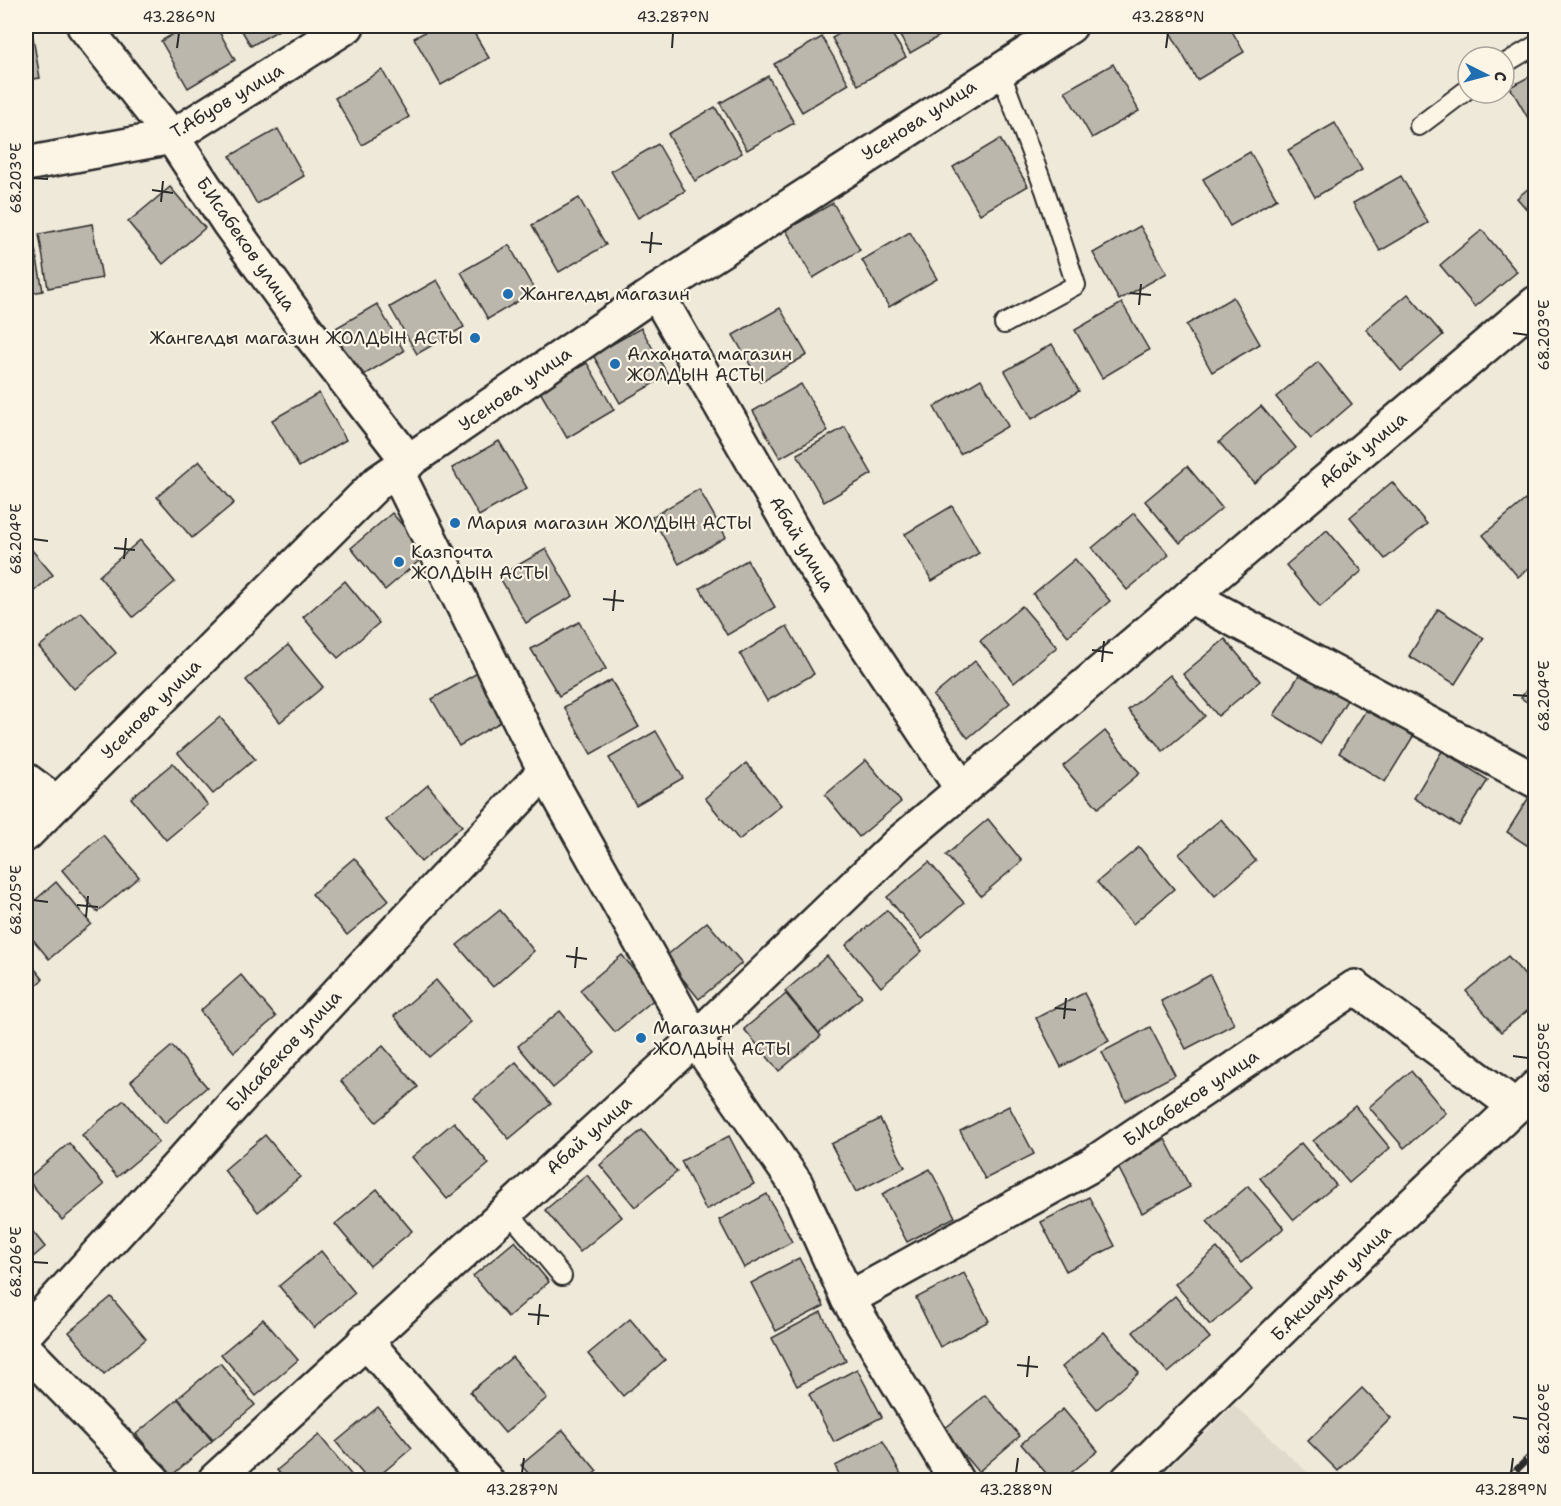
<svg xmlns="http://www.w3.org/2000/svg" width="1561" height="1506" font-family="'Shantell Sans',sans-serif">
<style>
.built{fill:#e0dacc}
.building{fill:#bcb7ac;stroke:#2b2b2b;stroke-width:1.5}
.lines{fill:none;stroke-linecap:round;stroke-linejoin:round}
.lane-casing{stroke:#2b2b2b;stroke-width:22}
.street-casing{stroke:#2b2b2b;stroke-width:38}
.lane{stroke:#fcf5e5;stroke-width:18}
.street{stroke:#fcf5e5;stroke-width:33}
.rail-casing{stroke:#2b2b2b;stroke-width:7}
.rail{stroke:#fcf5e5;stroke-width:4.5;stroke-dasharray:14;stroke-linecap:butt}
.ticks{fill:none;stroke:#2b2b2b;stroke-width:2}
.poi-dot{fill:#1f6fb2;stroke:#fcf5e5;stroke-width:2}
.labels{text-anchor:middle;stroke-width:4.5;stroke-linejoin:round;paint-order:stroke}
.street-label{font-size:18px;fill:#2b2b2b;stroke:#fcf5e5}
.poi-label{font-size:18px;fill:#2b2b2b;stroke:#fcf5e5;text-anchor:start}
.neatline{fill:none;stroke:#2b2b2b;stroke-width:2}
.ticks-label{font-size:15px;text-anchor:middle;fill:#2b2b2b}
</style>
<rect width="100%" height="100%" fill="#efe9da"/>
<filter id="ink" filterUnits="userSpaceOnUse"><feTurbulence type="fractalNoise" baseFrequency=".0167" numOctaves="2"/><feDisplacementMap in="SourceGraphic" scale="12" xChannelSelector="R" yChannelSelector="G"/><feConvolveMatrix kernelMatrix="1 2 1 2 8 2 1 2 1" color-interpolation-filters="sRGB"/></filter>
<g filter="url(#ink)">
<path class="built" d="M1234,1405L1316,1480H1156Z"/>
<g class="building">
<path d="M26,26H31L40,78L26,80Z"/>
<path d="M187,26H216L235,60L188,88L161,41Z"/>
<path d="M239,26H286L251,46Z"/>
<path d="M436,26H470L489,58L441,85L414,38Z"/>
<path d="M852,26H887L906,57L858,85L832,38Z"/>
<path d="M894,26H957L910,53Z"/>
<path d="M1182,26H1229L1244,52L1197,80L1170,32Z"/>
<path d="M822,37L849,84L802,112L774,64Z"/>
<path d="M1113,64L1139,111L1092,138L1065,91Z"/>
<path d="M382,70L409,117L362,145L335,98Z"/>
<path d="M1536,73V132L1510,87Z"/>
<path d="M768,76L794,123L747,150L720,103Z"/>
<path d="M715,107L742,153L695,181L668,134Z"/>
<path d="M1335,123L1362,170L1315,197L1288,150Z"/>
<path d="M278,129L304,176L257,204L230,156Z"/>
<path d="M1000,139L1028,186L980,214L953,167Z"/>
<path d="M658,144L685,191L638,218L611,171Z"/>
<path d="M1250,152L1277,199L1230,226L1203,179Z"/>
<path d="M1401,176L1428,223L1380,251L1353,203Z"/>
<path d="M1536,182V220L1517,198Z"/>
<path d="M170,187L205,228L163,264L128,222Z"/>
<path d="M579,198L606,245L559,272L532,225Z"/>
<path d="M833,203L860,250L813,278L786,230Z"/>
<path d="M92,224L102,278L48,288L39,234Z"/>
<path d="M1140,226L1167,273L1119,300L1093,253Z"/>
<path d="M1482,230L1517,272L1475,307L1440,265Z"/>
<path d="M910,232L937,279L889,307L862,260Z"/>
<path d="M33,238L43,291L26,294V239Z"/>
<path d="M509,245L535,291L488,319L461,272Z"/>
<path d="M437,280L464,327L417,354L390,307Z"/>
<path d="M1408,294L1443,335L1401,371L1366,329Z"/>
<path d="M1233,297L1260,344L1212,372L1186,325Z"/>
<path d="M1122,303L1149,350L1102,378L1075,330Z"/>
<path d="M377,304L404,351L357,379L329,332Z"/>
<path d="M780,308L807,355L760,382L733,335Z"/>
<path d="M641,328L668,375L620,403L593,355Z"/>
<path d="M1052,344L1079,391L1032,419L1005,371Z"/>
<path d="M1318,362L1352,404L1311,439L1276,397Z"/>
<path d="M587,363L614,410L567,438L539,390Z"/>
<path d="M981,379L1008,426L960,454L934,407Z"/>
<path d="M801,384L828,431L780,458L753,411Z"/>
<path d="M319,393L346,440L299,467L272,420Z"/>
<path d="M1261,406L1296,448L1254,483L1219,442Z"/>
<path d="M845,427L872,474L824,502L797,454Z"/>
<path d="M499,441L527,488L479,516L452,468Z"/>
<path d="M199,461L234,503L192,538L157,497Z"/>
<path d="M1187,466L1222,508L1180,543L1145,501Z"/>
<path d="M1392,482L1427,524L1385,559L1350,517Z"/>
<path d="M699,489L726,537L679,564L652,517Z"/>
<path d="M1525,500L1536,513V562L1518,577L1483,535Z"/>
<path d="M952,506L979,553L932,581L905,534Z"/>
<path d="M392,513L427,554L385,590L351,548Z"/>
<path d="M1134,513L1169,555L1127,590L1092,548Z"/>
<path d="M1327,530L1362,571L1320,607L1286,565Z"/>
<path d="M140,540L175,582L133,617L99,576Z"/>
<path d="M26,543L53,575L26,598Z"/>
<path d="M546,549L573,596L526,623L499,576Z"/>
<path d="M1075,559L1110,601L1068,636L1033,594Z"/>
<path d="M747,560L775,607L727,635L700,588Z"/>
<path d="M345,581L379,623L338,658L303,617Z"/>
<path d="M1022,606L1057,647L1014,683L980,641Z"/>
<path d="M1438,609L1484,638L1455,684L1409,656Z"/>
<path d="M81,612L116,653L74,689L39,647Z"/>
<path d="M579,622L606,669L559,696L531,649Z"/>
<path d="M787,626L814,674L767,701L740,654Z"/>
<path d="M1225,639L1260,681L1218,716L1183,674Z"/>
<path d="M288,645L323,687L280,722L246,680Z"/>
<path d="M975,661L1010,703L968,738L933,696Z"/>
<path d="M1303,669L1349,697L1320,744L1274,715Z"/>
<path d="M479,672L506,719L459,746L432,699Z"/>
<path d="M1170,675L1205,716L1163,751L1128,710Z"/>
<path d="M1536,675V708L1521,698Z"/>
<path d="M611,680L639,727L591,754L564,707Z"/>
<path d="M1368,707L1414,735L1385,782L1339,753Z"/>
<path d="M220,717L255,759L213,794L178,753Z"/>
<path d="M656,731L683,778L636,805L609,758Z"/>
<path d="M1105,731L1140,773L1098,808L1063,766Z"/>
<path d="M1442,751L1488,780L1459,826L1414,798Z"/>
<path d="M866,760L901,802L859,837L825,795Z"/>
<path d="M173,763L208,805L166,840L131,798Z"/>
<path d="M746,763L781,805L739,840L705,798Z"/>
<path d="M428,785L462,826L421,862L386,820Z"/>
<path d="M1536,786V851L1507,832Z"/>
<path d="M988,819L1022,861L981,896L946,855Z"/>
<path d="M1221,819L1256,861L1215,896L1179,854Z"/>
<path d="M103,835L139,877L97,912L62,870Z"/>
<path d="M1139,847L1174,889L1133,924L1097,882Z"/>
<path d="M354,858L389,900L347,935L312,894Z"/>
<path d="M929,862L964,903L922,939L887,897Z"/>
<path d="M56,882L91,924L49,959L26,931V908Z"/>
<path d="M500,910L534,951L493,987L457,945Z"/>
<path d="M887,910L922,951L881,987L846,945Z"/>
<path d="M707,922L742,963L699,999L665,957Z"/>
<path d="M622,955L657,997L615,1032L580,990Z"/>
<path d="M827,956L862,997L819,1033L785,991Z"/>
<path d="M1508,956L1536,988V1004L1501,1032L1466,991Z"/>
<path d="M26,958L43,979L26,994Z"/>
<path d="M241,975L276,1017L234,1052L200,1011Z"/>
<path d="M1210,975L1234,1024L1186,1049L1161,1001Z"/>
<path d="M436,980L471,1022L429,1057L394,1016Z"/>
<path d="M1084,993L1109,1041L1061,1067L1036,1018Z"/>
<path d="M786,994L821,1036L779,1071L744,1029Z"/>
<path d="M560,1011L595,1053L553,1088L518,1046Z"/>
<path d="M1150,1027L1175,1075L1126,1101L1102,1052Z"/>
<path d="M172,1046L207,1087L165,1123L131,1081Z"/>
<path d="M383,1046L418,1087L376,1122L341,1081Z"/>
<path d="M516,1062L551,1104L509,1139L474,1098Z"/>
<path d="M1411,1071L1446,1113L1404,1148L1369,1107Z"/>
<path d="M124,1100L159,1142L117,1177L82,1135Z"/>
<path d="M1009,1106L1034,1154L985,1179L960,1131Z"/>
<path d="M1355,1106L1390,1148L1349,1183L1313,1141Z"/>
<path d="M880,1119L905,1167L856,1192L831,1144Z"/>
<path d="M454,1122L489,1164L447,1199L412,1157Z"/>
<path d="M642,1130L677,1172L635,1207L600,1165Z"/>
<path d="M265,1135L300,1177L258,1212L224,1170Z"/>
<path d="M729,1136L754,1184L706,1210L681,1161Z"/>
<path d="M1165,1139L1190,1187L1142,1213L1117,1165Z"/>
<path d="M69,1143L104,1185L62,1220L27,1179Z"/>
<path d="M1301,1143L1336,1185L1294,1220L1260,1178Z"/>
<path d="M930,1169L955,1217L907,1242L882,1194Z"/>
<path d="M587,1175L622,1217L580,1252L545,1210Z"/>
<path d="M1248,1186L1284,1228L1241,1263L1207,1221Z"/>
<path d="M377,1189L412,1231L370,1266L335,1224Z"/>
<path d="M767,1194L792,1242L744,1268L719,1220Z"/>
<path d="M1089,1197L1115,1246L1066,1271L1041,1222Z"/>
<path d="M26,1223L45,1247L26,1263Z"/>
<path d="M515,1241L549,1282L508,1317L473,1276Z"/>
<path d="M1217,1248L1252,1290L1210,1325L1175,1284Z"/>
<path d="M321,1251L355,1293L314,1328L279,1286Z"/>
<path d="M799,1258L824,1306L776,1331L751,1283Z"/>
<path d="M964,1273L989,1321L940,1347L916,1298Z"/>
<path d="M1175,1296L1210,1338L1168,1373L1133,1332Z"/>
<path d="M111,1297L146,1339L104,1374L69,1332Z"/>
<path d="M821,1312L846,1361L797,1386L772,1338Z"/>
<path d="M263,1319L298,1360L256,1396L221,1354Z"/>
<path d="M630,1319L665,1360L623,1396L588,1354Z"/>
<path d="M1104,1332L1139,1373L1097,1409L1062,1367Z"/>
<path d="M512,1357L547,1398L505,1433L470,1392Z"/>
<path d="M220,1363L255,1405L213,1440L178,1398Z"/>
<path d="M857,1369L882,1417L834,1442L809,1394Z"/>
<path d="M1362,1388L1391,1418L1338,1471L1308,1441Z"/>
<path d="M985,1395L1020,1436L978,1472L943,1430Z"/>
<path d="M178,1399L212,1441L171,1476L136,1434Z"/>
<path d="M378,1407L412,1448L374,1480H368L336,1442Z"/>
<path d="M1063,1409L1098,1451L1062,1480H1052L1021,1444Z"/>
<path d="M563,1430L597,1471L586,1480H534L521,1465Z"/>
<path d="M319,1435L353,1477L349,1480H285L277,1470Z"/>
<path d="M883,1441L904,1480H842L835,1466Z"/>
</g>
<g class="lines">
<g class="lane-casing">
<g id="lane">
<path d="M1504,64L1536,45"/>
<path d="M999,68L1045,190L1076,285L1004,324"/>
<path d="M1419,126L1468,89"/>
<path d="M507,1210L562,1276"/>
</g>
</g>
<g class="street-casing">
<g id="street">
<path d="M84,26L172,137L228,222L305,328L409,462"/>
<path d="M26,164L172,137L347,26"/>
<path d="M656,292L805,552L962,789"/>
<path d="M396,470L545,771L695,1039L796,1184L848,1299L956,1480"/>
<path d="M1190,596L1536,781"/>
<path d="M26,780L57,803"/>
<path d="M26,834L378,482L656,292L1070,26"/>
<path d="M848,1299L1091,1165L1355,987L1515,1106"/>
<path d="M26,1333L239,1099L545,771"/>
<path d="M365,1340L486,1480"/>
<path d="M26,1350L153,1480"/>
<path d="M215,1480L695,1039L899,843L1536,303"/>
<path d="M1128,1480L1299,1312L1536,1087"/>
</g>
</g>
<use href="#lane" class="lane"/>
<use href="#street" class="street"/>
<g class="rail-casing">
<path id="rail" d="M1506,1480L1536,1451"/>
</g>
<use href="#rail" class="rail"/>
</g>
</g>
<path class="ticks" d="M177,48L179,33M672,48L673,33M1166,48L1168,33M33,178L48,179M152,190L173,193M161,202L163,181M641,242L662,244M650,253L652,232M1130,293L1151,295M1139,305L1141,284M1513,333L1528,335M33,539L48,541M114,548L135,550M124,559L126,538M603,599L624,601M613,611L615,590M1092,650L1113,653M1102,662L1104,641M1513,695L1528,696M33,900L48,902M77,905L98,907M86,917L88,896M566,956L587,959M575,968L577,947M1055,1008L1076,1010M1064,1019L1066,998M1513,1056L1528,1058M33,1262L48,1263M528,1314L549,1316M538,1325L540,1304M1017,1365L1038,1367M1027,1377L1029,1356M1513,1417L1528,1419M522,1473L524,1458M1016,1473L1018,1458M1511,1473L1513,1458"/>
<g class="poi-dot">
<circle cx="508" cy="294" r="6"/>
<circle cx="475" cy="338" r="6"/>
<circle cx="615" cy="364" r="6"/>
<circle cx="455" cy="523" r="6"/>
<circle cx="399" cy="562" r="6"/>
<circle cx="641" cy="1038" r="6"/>
</g>
<g class="labels">
<g class="street-label">
<text transform="translate(227 101) rotate(-31)" y="6">Т.Абуов улица</text>
<text transform="translate(919 120) rotate(-33)" y="6">Усенова улица</text>
<text transform="translate(246 244) rotate(55)" y="6">Б.Исабеков улица</text>
<text transform="translate(515 389) rotate(-35)" y="6">Усенова улица</text>
<text transform="translate(1363 450) rotate(-40)" y="6">Абай улица</text>
<text transform="translate(802 544) rotate(59)" y="6">Абай улица</text>
<text transform="translate(151 709) rotate(-45)" y="6">Усенова улица</text>
<text transform="translate(284 1051) rotate(-47)" y="6">Б.Исабеков улица</text>
<text transform="translate(1191 1098) rotate(-34)" y="6">Б.Исабеков улица</text>
<text transform="translate(589 1135) rotate(-42)" y="6">Абай улица</text>
<text transform="translate(1331 1283) rotate(-44)" y="6">Б.Акшаулы улица</text>
</g>
<g class="poi-label">
<text x="520" y="300">Жангелды магазин</text>
<text x="463" y="344" text-anchor="end">Жангелды магазин ЖОЛДЫН АСТЫ</text>
<text x="627" y="360">Алханата магазин<tspan x="627" dy="21">ЖОЛДЫН АСТЫ</tspan></text>
<text x="467" y="529">Мария магазин ЖОЛДЫН АСТЫ</text>
<text x="411" y="558">Казпочта<tspan x="411" dy="21">ЖОЛДЫН АСТЫ</tspan></text>
<text x="653" y="1034">Магазин<tspan x="653" dy="21">ЖОЛДЫН АСТЫ</tspan></text>
</g>
</g>
<rect width="1561" height="1506" fill="none" stroke="#fcf5e5" stroke-width="66"/>
<g transform="translate(1486 75) rotate(96)"><circle r="28" fill="#fcf5e5" stroke="#a8a49b" stroke-width="1.5"/>
<path d="M0-4.5L10 22L0 15L-10 22Z" fill="#1f6fb2"/>
<text y="-9" font-size="16" font-weight="bold" text-anchor="middle" fill="#2b2b2b">С</text>
</g>
<rect x="33" y="33" width="1495" height="1440" class="neatline"/>
<g class="ticks-label">
<text x="179" y="22">43.286°N</text>
<text x="673" y="22">43.287°N</text>
<text x="1168" y="22">43.288°N</text>
<text transform="translate(16 178) rotate(-90)" y="5">68.203°E</text>
<text transform="translate(1544 335) rotate(-90)" y="5">68.203°E</text>
<text transform="translate(16 539) rotate(-90)" y="5">68.204°E</text>
<text transform="translate(1544 696) rotate(-90)" y="5">68.204°E</text>
<text transform="translate(16 900) rotate(-90)" y="5">68.205°E</text>
<text transform="translate(1544 1058) rotate(-90)" y="5">68.205°E</text>
<text transform="translate(16 1262) rotate(-90)" y="5">68.206°E</text>
<text transform="translate(1544 1419) rotate(-90)" y="5">68.206°E</text>
<text x="522" y="1495">43.287°N</text>
<text x="1016" y="1495">43.288°N</text>
<text x="1511" y="1495">43.289°N</text>
</g>
</svg>
